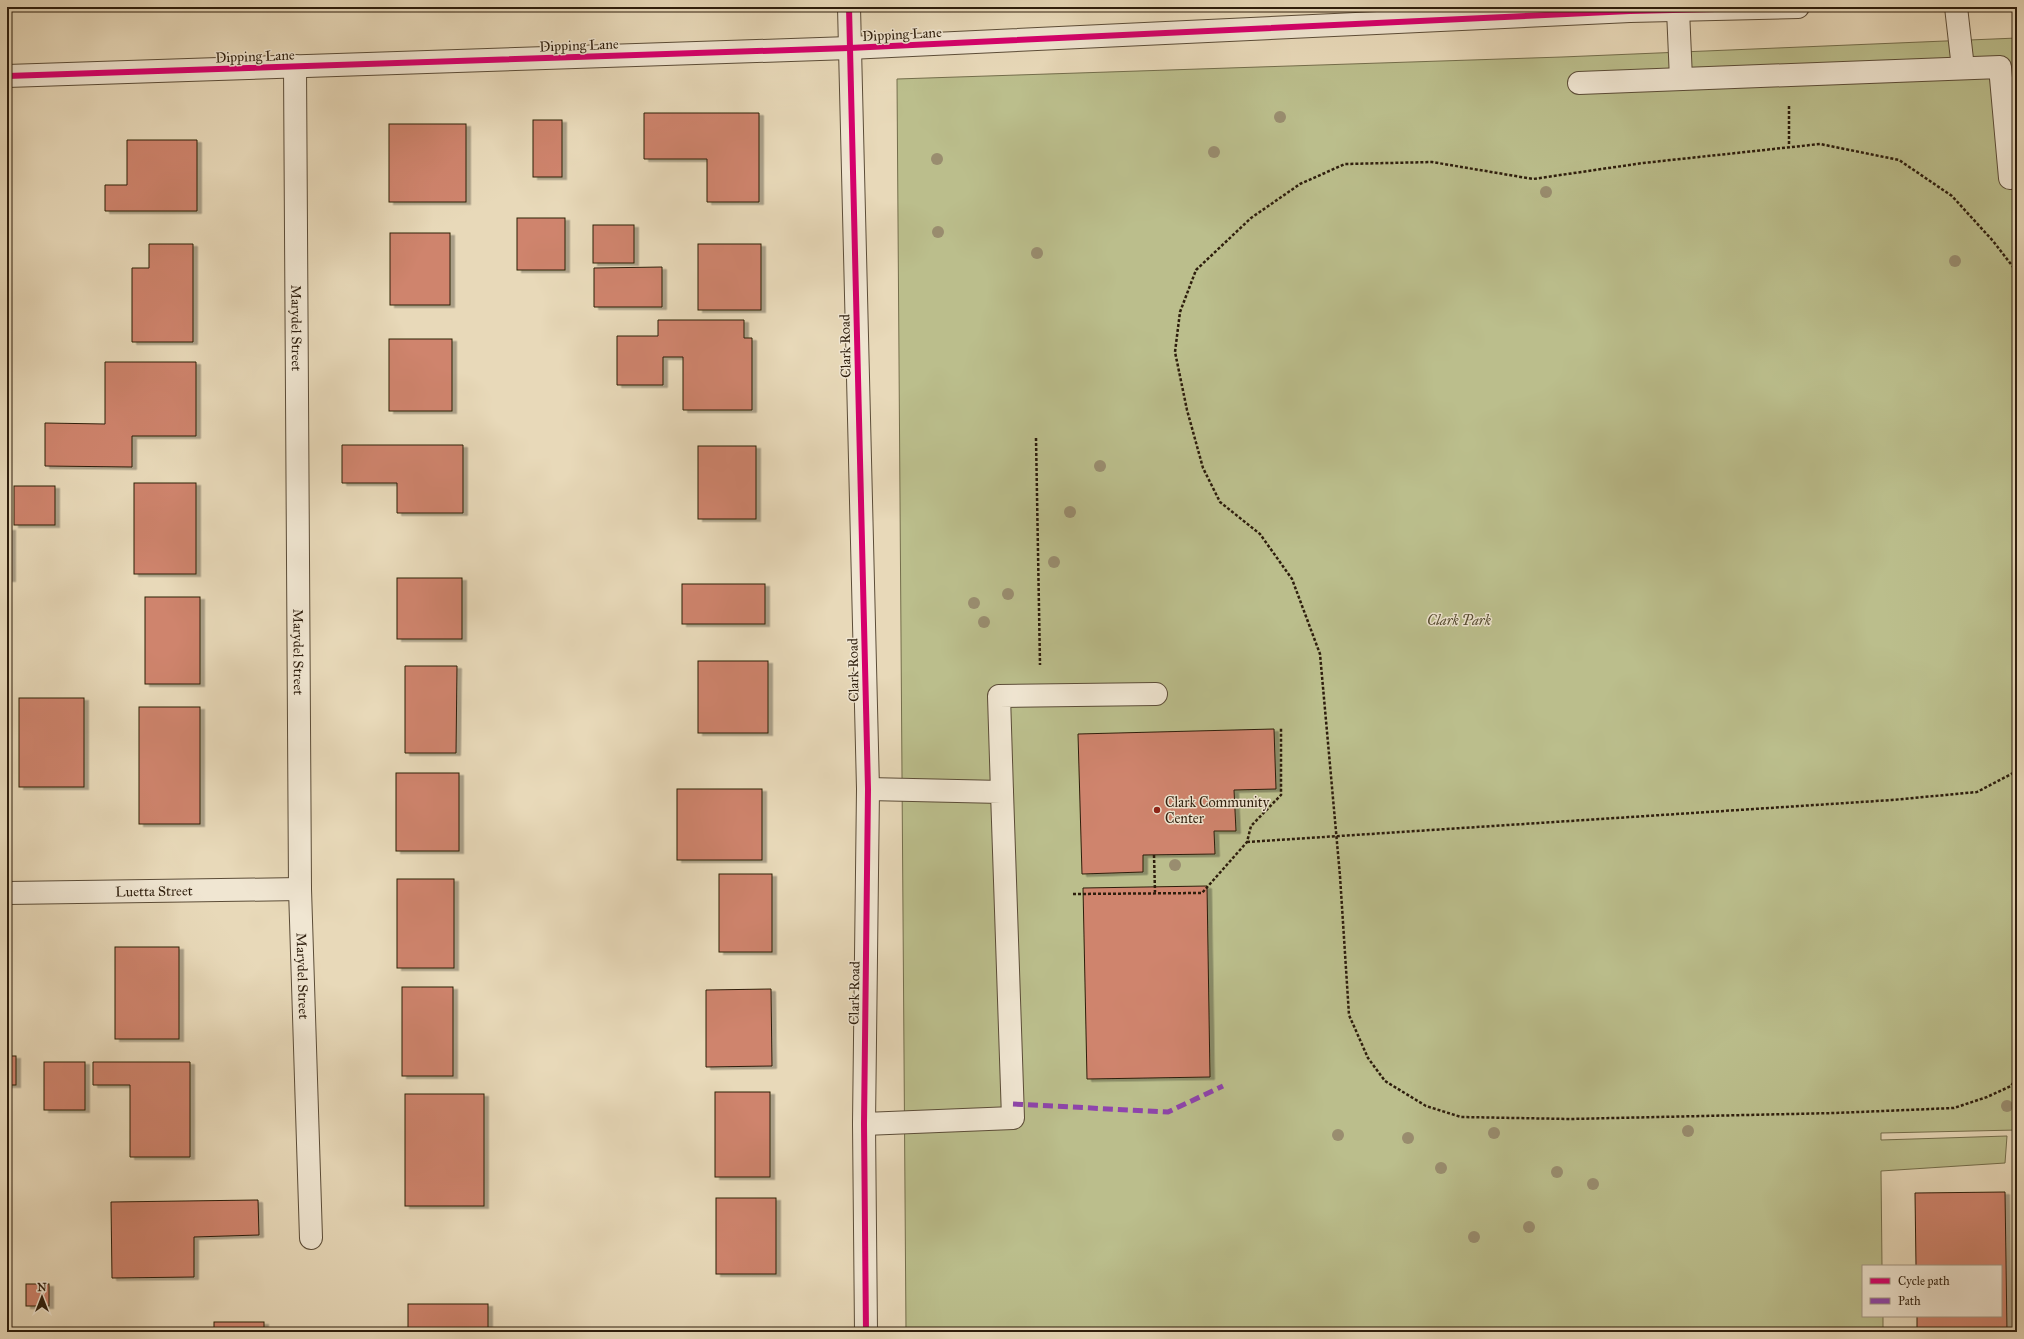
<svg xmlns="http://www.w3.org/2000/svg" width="2024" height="1339" font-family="'IM FELL Great Primer',serif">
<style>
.green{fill:#bbbe8c;stroke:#746e4c}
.building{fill:#cf846d;stroke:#2e1e0d;filter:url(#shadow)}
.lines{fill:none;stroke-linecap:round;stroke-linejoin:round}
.minor-casing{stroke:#5c4d38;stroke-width:24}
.path{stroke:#2e1e0d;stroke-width:2.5;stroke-dasharray:3 2;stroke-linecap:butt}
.minor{stroke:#f0e6d2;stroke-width:22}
.quiet{stroke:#8e44ad;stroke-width:5;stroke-dasharray:10 5;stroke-linecap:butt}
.cycleway-casing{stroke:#f0e6d2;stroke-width:8}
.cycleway{stroke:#d6006c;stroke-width:6}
.tree{fill:#998d6f}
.poi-dot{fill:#8f2418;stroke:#f0e6d2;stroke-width:1.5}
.labels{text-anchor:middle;stroke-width:3;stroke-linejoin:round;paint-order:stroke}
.street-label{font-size:14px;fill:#2e1e0d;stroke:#f0e6d2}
.park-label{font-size:14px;font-style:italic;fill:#584e33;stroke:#f0e6d2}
.poi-label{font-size:14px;fill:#2e1e0d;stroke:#f0e6d2;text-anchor:start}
</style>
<defs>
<filter id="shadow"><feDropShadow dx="4.5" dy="2.5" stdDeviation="0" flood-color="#0004"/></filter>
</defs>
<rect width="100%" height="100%" fill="#e8d9b9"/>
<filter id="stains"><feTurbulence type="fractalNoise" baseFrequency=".005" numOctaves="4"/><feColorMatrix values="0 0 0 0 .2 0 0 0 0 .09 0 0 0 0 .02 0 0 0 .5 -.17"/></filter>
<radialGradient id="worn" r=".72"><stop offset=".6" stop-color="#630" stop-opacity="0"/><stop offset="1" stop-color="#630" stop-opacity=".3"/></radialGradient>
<path class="green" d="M2017,38V1130L1881,1133V1140L2007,1136L2005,1163L1881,1171L1882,1266H1863V1316H1883V1332H906L897,79L1562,57Z"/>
<g class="building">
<path d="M644,113H759V202H707V159H644Z"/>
<rect x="533" y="120" width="29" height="57"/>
<rect x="389" y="124" width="77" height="78"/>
<path d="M127,140H197V211H105V185H127Z"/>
<rect x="517" y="218" width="48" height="52"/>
<rect x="593" y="225" width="41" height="38"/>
<rect x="390" y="233" width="60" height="72"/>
<path d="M149,244H193V342H132V268H149Z"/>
<rect x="698" y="244" width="63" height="66"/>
<path d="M662,267V307H594V268Z"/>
<path d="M658,320H744V338H752V410H683V357H663V385H617V336H658Z"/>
<rect x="389" y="339" width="63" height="72"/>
<path d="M105,362H196V436H132V467L45,466V423L105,424Z"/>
<path d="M342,445H463V513H397V483H342Z"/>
<rect x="698" y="446" width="58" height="73"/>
<rect x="134" y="483" width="62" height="91"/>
<rect x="14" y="486" width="41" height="39"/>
<rect x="7" y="528" width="4" height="51"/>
<rect x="397" y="578" width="65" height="61"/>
<rect x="682" y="584" width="83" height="40"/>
<rect x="145" y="597" width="55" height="87"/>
<rect x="698" y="661" width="70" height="72"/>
<path d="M405,666H457L456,753H405Z"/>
<rect x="19" y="698" width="65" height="89"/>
<rect x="139" y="707" width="61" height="117"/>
<path d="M1274,729L1276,789L1234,790L1236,831H1214L1215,854L1143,855V872L1082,874L1078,734Z"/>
<rect x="396" y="773" width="63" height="78"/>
<rect x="677" y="789" width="85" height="71"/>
<rect x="719" y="874" width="53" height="78"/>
<rect x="397" y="879" width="57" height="89"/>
<path d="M1207,886L1210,1077L1087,1079L1083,888Z"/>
<rect x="115" y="947" width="64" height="92"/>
<rect x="402" y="987" width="51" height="89"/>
<path d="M771,989L772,1066L706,1067V990Z"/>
<rect x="7" y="1056" width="9" height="29"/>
<rect x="44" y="1062" width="41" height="48"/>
<path d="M93,1062H190V1157H130V1085H93Z"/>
<rect x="715" y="1092" width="55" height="85"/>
<rect x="405" y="1094" width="79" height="112"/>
<path d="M2005,1192L2007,1332H1917V1316H2001V1266H1916L1915,1193Z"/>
<rect x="716" y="1198" width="60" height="76"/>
<path d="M258,1200L259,1235L194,1237V1277L112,1278L111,1202Z"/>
<rect x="26" y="1284" width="23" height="22"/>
<rect x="408" y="1304" width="80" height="28"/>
<rect x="214" y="1322" width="50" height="10"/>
<path d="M334,1329L335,1332H312V1330Z"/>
</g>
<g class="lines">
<g class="minor-casing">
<g id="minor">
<path d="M849,7L868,789L864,1124L866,1332"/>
<path d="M1956,7L1963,68"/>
<path d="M1678,10L1681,79"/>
<path id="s1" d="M295,66L300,889L311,1238"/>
<path d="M7,76L849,48L1630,11L1798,7"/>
<path d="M1579,83L2000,67L2010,178"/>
<path d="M1002,792L999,696L1156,694"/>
<path id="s2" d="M7,893L300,889"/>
<path d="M864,1124L1013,1118L1002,792L868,789"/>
</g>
</g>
<g class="path">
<path d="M1789,106V146"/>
<path d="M2017,272L1993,241L1952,196L1899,160L1820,144L1643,163L1533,179L1432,162L1345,164L1300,184L1251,218L1196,270L1180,312L1175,352L1187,410L1203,468L1220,502L1260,534L1292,579L1320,654L1340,876L1349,1015L1368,1058L1385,1081L1426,1106L1461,1117L1570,1119L1835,1113L1954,1108L1987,1097L2011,1086L2017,1077"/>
<path d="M1036,438L1040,665"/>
<path d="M1247,842L1892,800L1977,792L2017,771"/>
<path d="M1154,855L1155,892"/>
<path d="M1073,894L1202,893L1247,842L1251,826L1281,795V727"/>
</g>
<use href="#minor" class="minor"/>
<path class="quiet" d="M1013,1104L1168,1112L1223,1086"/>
<g class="cycleway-casing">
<g id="cycleway">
<path d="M849,7L868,789L864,1124L866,1332"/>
<path d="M7,76L849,48L1630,11L1798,7"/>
</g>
</g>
<use href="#cycleway" class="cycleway"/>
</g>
<g class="tree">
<circle cx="1280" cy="117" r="6"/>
<circle cx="1214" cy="152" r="6"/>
<circle cx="937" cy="159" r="6"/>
<circle cx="1546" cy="192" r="6"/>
<circle cx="938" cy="232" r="6"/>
<circle cx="1037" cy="253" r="6"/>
<circle cx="1955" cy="261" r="6"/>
<circle cx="1100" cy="466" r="6"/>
<circle cx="1070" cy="512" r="6"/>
<circle cx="1054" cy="562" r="6"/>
<circle cx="1008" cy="594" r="6"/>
<circle cx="974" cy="603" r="6"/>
<circle cx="984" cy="622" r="6"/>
<circle cx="1175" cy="865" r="6"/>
<circle cx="2007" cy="1106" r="6"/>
<circle cx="1688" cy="1131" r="6"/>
<circle cx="1494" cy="1133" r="6"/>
<circle cx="1338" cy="1135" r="6"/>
<circle cx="1408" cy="1138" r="6"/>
<circle cx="1441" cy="1168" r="6"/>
<circle cx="1557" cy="1172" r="6"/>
<circle cx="1593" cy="1184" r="6"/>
<circle cx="1529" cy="1227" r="6"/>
<circle cx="1474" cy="1237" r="6"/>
</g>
<circle class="poi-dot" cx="1157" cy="810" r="4"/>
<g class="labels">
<g class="street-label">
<text transform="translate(902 34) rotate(-3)" y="5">Dipping Lane</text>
<text transform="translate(579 45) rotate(-2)" y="5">Dipping Lane</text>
<text transform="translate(255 56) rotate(-2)" y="5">Dipping Lane</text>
<text dy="5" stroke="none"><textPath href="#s1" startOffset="262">Marydel Street</textPath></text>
<text transform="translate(845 346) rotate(-91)" y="5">Clark Road</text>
<text dy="5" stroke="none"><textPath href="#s1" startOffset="586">Marydel Street</textPath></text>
<text transform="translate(853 670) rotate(-91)" y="5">Clark Road</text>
<text dy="5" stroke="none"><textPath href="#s2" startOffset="147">Luetta Street</textPath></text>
<text dy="5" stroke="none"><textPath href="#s1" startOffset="910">Marydel Street</textPath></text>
<text transform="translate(854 993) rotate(-89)" y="5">Clark Road</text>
</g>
<g class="park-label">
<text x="1459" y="625">Clark Park</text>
</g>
<g class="poi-label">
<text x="1165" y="807">Clark Community<tspan x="1165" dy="16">Center</tspan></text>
</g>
</g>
<rect width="2024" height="1339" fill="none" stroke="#e8d9b9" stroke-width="24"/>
<rect x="8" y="8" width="2008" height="1323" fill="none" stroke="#2e1e0d" stroke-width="2"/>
<rect x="12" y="12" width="2000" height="1315" fill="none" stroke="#2e1e0d"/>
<rect x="1862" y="1265" width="140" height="52" fill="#f0e6d2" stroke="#a29683"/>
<rect x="1870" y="1278" width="20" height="6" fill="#d6006c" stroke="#a29683"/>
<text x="1898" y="1285" font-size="12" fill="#2e1e0d">Cycle path</text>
<rect x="1870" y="1298" width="20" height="6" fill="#8e44ad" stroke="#a29683"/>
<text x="1898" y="1305" font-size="12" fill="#2e1e0d">Path</text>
<g transform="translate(42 1297)" stroke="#f0e6d2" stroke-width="3" paint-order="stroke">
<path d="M0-3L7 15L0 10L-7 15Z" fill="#2e1e0d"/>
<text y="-6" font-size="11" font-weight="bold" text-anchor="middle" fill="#2e1e0d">N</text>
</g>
<rect width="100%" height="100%" filter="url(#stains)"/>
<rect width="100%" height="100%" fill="url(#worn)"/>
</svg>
